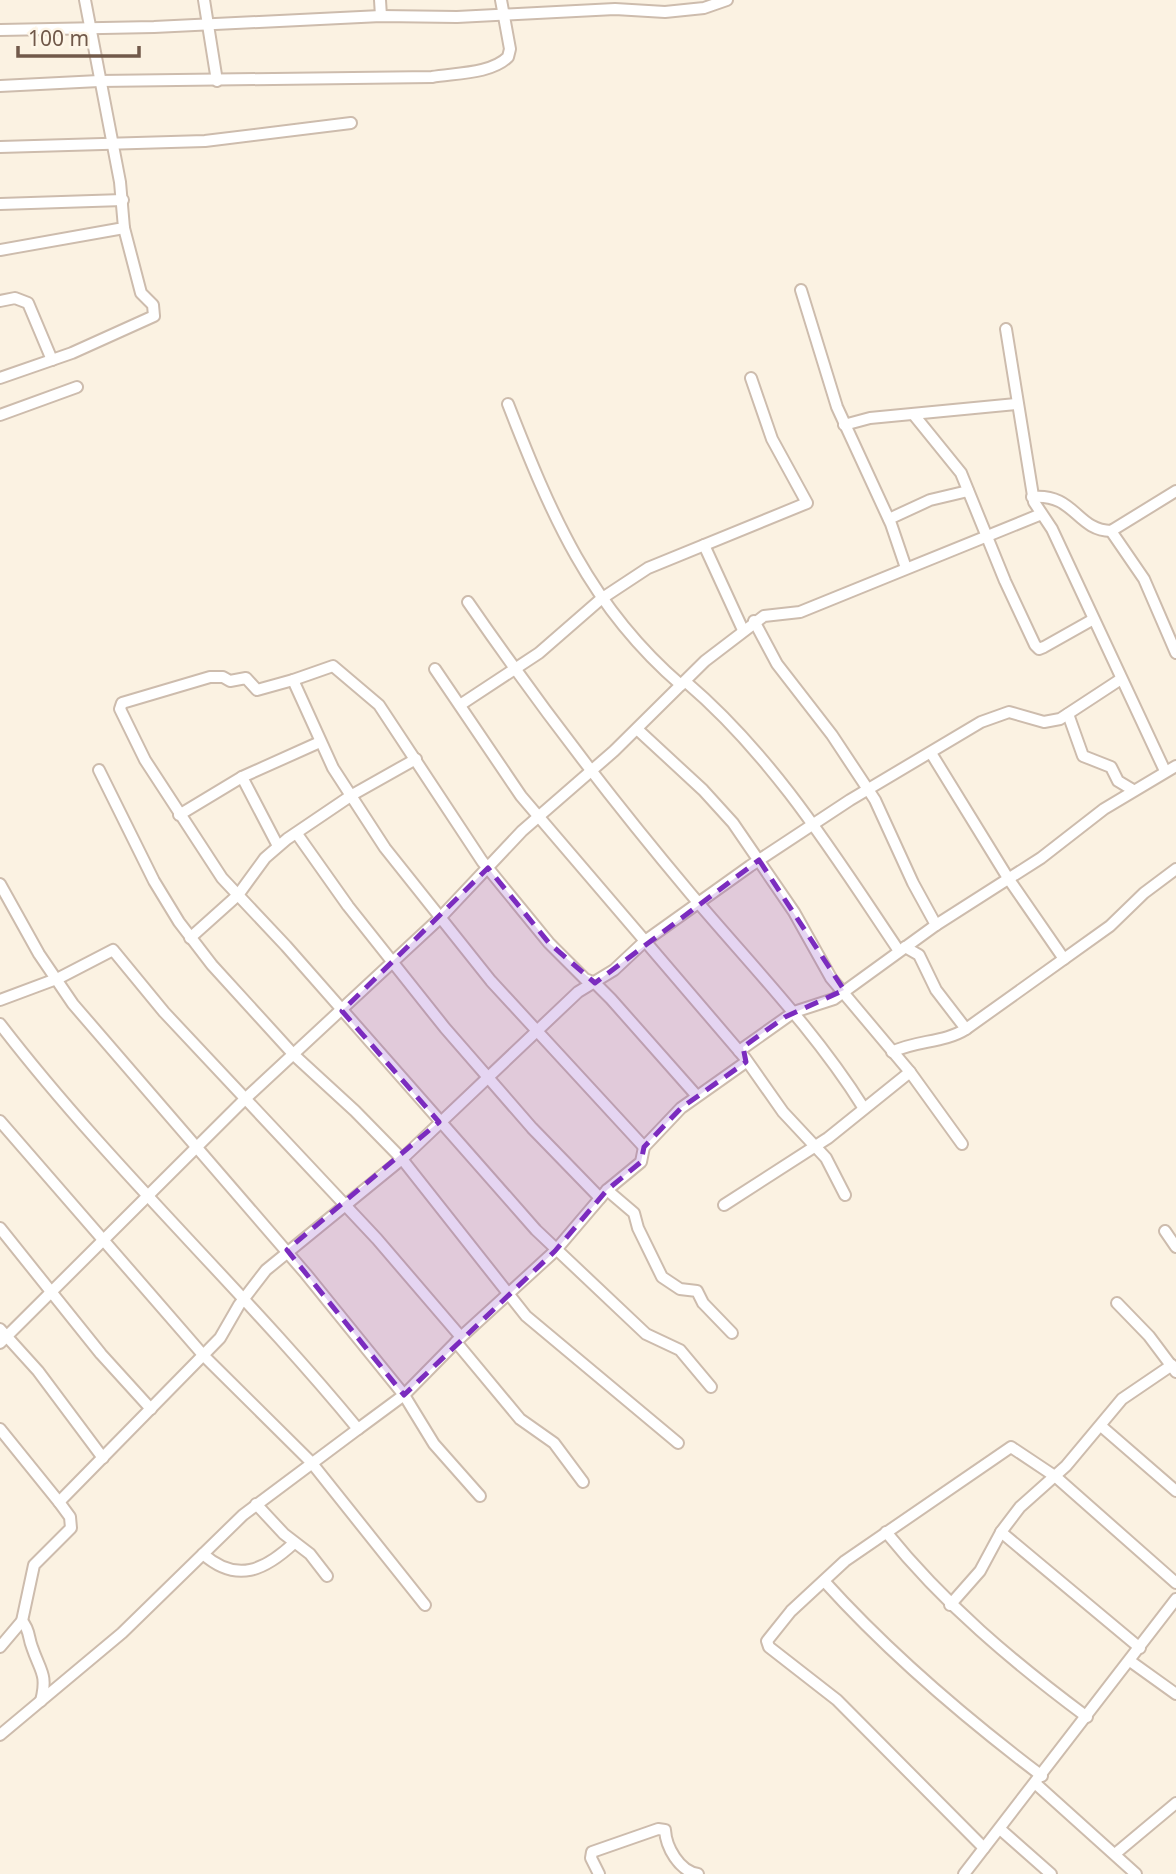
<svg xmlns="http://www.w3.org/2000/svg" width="1176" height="1874" font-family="'Noto Sans',sans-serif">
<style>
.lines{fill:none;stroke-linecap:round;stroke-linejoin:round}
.minor-casing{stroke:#cdbcad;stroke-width:14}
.minor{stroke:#fff;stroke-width:10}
.marked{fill:#7b2cbf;fill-opacity:0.2;stroke:#7b2cbf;stroke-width:5;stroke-dasharray:14 9;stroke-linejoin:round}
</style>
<rect width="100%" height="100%" fill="#fbf2e2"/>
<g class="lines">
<g class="minor-casing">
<g id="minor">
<path d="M204,0L217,81"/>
<path d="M380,0L381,16"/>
<path d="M0,30L154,27L381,16L457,17L615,9L665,12L704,8L727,0"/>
<path d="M0,86L99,81L432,77C455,73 491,74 508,57L510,49L501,0"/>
<path d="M0,147L205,141L351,123"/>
<path d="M0,204L123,200"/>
<path d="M0,250L124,228L120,182L85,0"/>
<path d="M801,290L837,407L891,524L906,568"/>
<path d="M0,301L15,298L28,303L52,360"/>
<path d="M1006,329L1034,502L1052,529L1165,771"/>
<path d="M0,378L72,353L154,316L153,305L141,293L124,228"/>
<path d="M508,404C551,514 589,606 681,685"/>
<path d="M0,415L77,387"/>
<path d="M914,415L961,473L1005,581L1035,645L1039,649L1044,647L1092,620"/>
<path d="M844,425L870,418L1016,404"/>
<path d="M1032,497C1075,493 1076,530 1111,531L1176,491"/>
<path d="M889,519L930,500L968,491"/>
<path d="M1111,531L1144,579L1176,653"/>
<path d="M704,545L743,630"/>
<path d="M468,602C537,702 611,799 690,893C749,963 814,1029 863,1107"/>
<path d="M754,621L777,664L832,735L875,800L913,883L936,925"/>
<path d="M435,669L521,796L745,1058L783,1112L826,1158L845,1195"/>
<path d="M293,680L257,690L246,678L230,681L223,677H210L122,703L120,709L145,760L222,878L286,946L536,1230L646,1334L680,1350L711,1387"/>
<path d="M686,682C774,757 835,856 899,951"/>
<path d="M460,705L539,653L601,599L648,568L807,503L772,439L751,378"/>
<path d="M1068,714L1083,756L1111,767L1118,781L1133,790"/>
<path d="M637,729L703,790L733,823L794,912L831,978L910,1072L962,1144"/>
<path d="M931,753L1008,878L1064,959"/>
<path d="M99,770L154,881L179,922L212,965L294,1055L355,1111L402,1159L526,1316L678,1443"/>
<path d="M242,777L278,846"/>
<path d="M179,815L242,777L320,742"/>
<path d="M297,834L348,906L445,1028L532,1128L600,1198"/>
<path d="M0,884L39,954L73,1004L306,1274L404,1395L434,1444L480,1496"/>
<path d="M190,938L238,895L265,858L287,839L352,795L416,759"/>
<path d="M905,947L919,955L936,990L966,1029"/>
<path d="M0,1000L59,978L113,950L164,1012L377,1239L461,1337"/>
<path d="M0,1024C110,1167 244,1290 358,1429L404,1395L461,1337L555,1251L607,1190L641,1162L644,1147L681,1108L746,1062"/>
<path d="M739,1051L794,1012L834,999L936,925L1041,858L1104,809L1176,766"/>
<path d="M892,1052C916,1040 944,1043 966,1029L1110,926L1144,893L1176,869"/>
<path d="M0,1121L204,1356L311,1462L425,1605"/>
<path d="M644,1147L491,981L385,848L333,768L293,680L333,666L379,705L482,861L549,943L585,979L595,983L611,999L696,1095"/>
<path d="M607,1190L634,1213L638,1228L662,1277L680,1289L697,1291L703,1303L732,1333"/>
<path d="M724,1205L828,1138L910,1072"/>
<path d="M0,1228L101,1354L151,1409"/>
<path d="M1165,1231L1176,1247"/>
<path d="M1117,1303L1149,1336L1176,1372"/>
<path d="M0,1329L38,1371L103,1458"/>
<path d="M456,1342L520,1419L554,1443L583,1482"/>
<path d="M0,1343L246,1098L440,918L522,831L614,751L705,661L764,616L800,612L1039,515"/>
<path d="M1101,1426L1176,1491"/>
<path d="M0,1429L59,1502L220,1338L239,1305L266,1270L402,1159L578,992L614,970L645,941L750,866L850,800L981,722L1009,712L1044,722L1060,719L1121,679"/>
<path d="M256,1504L284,1534L310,1554L327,1576"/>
<path d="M886,1532C944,1604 1013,1662 1087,1717"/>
<path d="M1001,1532L1140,1648"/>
<path d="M203,1554C237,1584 265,1570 294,1543"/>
<path d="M824,1581C889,1653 964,1717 1042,1776"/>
<path d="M950,1605L980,1571L1001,1532L1020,1507L1066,1466L1122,1399L1172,1365"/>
<path d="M22,1621C30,1630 28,1637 32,1647C40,1671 48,1674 41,1701"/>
<path d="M0,1647L22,1621L34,1565L71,1528L70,1517L59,1502"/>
<path d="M1130,1661L1176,1694"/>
<path d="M0,1735L122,1633L243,1515L358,1429"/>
<path d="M1036,1784L1136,1874"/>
<path d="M1000,1829L1051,1874"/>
<path d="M984,1848L837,1700L769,1647L767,1641L791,1611L845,1561L1011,1447L1056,1477L1176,1583"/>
<path d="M1115,1854L1176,1803"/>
<path d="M599,1874L591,1858L592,1852L658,1829L665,1830C666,1847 679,1871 698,1874"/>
<path d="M964,1874L1176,1599"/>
</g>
</g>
<use href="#minor" class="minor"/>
</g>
<path class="marked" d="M759,860L844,990L785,1017L743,1047L746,1062L681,1108L644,1147L641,1162L607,1190L555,1251L404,1395L287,1250L439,1122L342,1011L488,868L549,943L595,983Z"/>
<path d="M18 46v10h121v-10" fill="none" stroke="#71594a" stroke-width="3.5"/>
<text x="28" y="46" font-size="21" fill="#71594a" stroke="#fef6e8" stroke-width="5" paint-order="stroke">100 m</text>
</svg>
